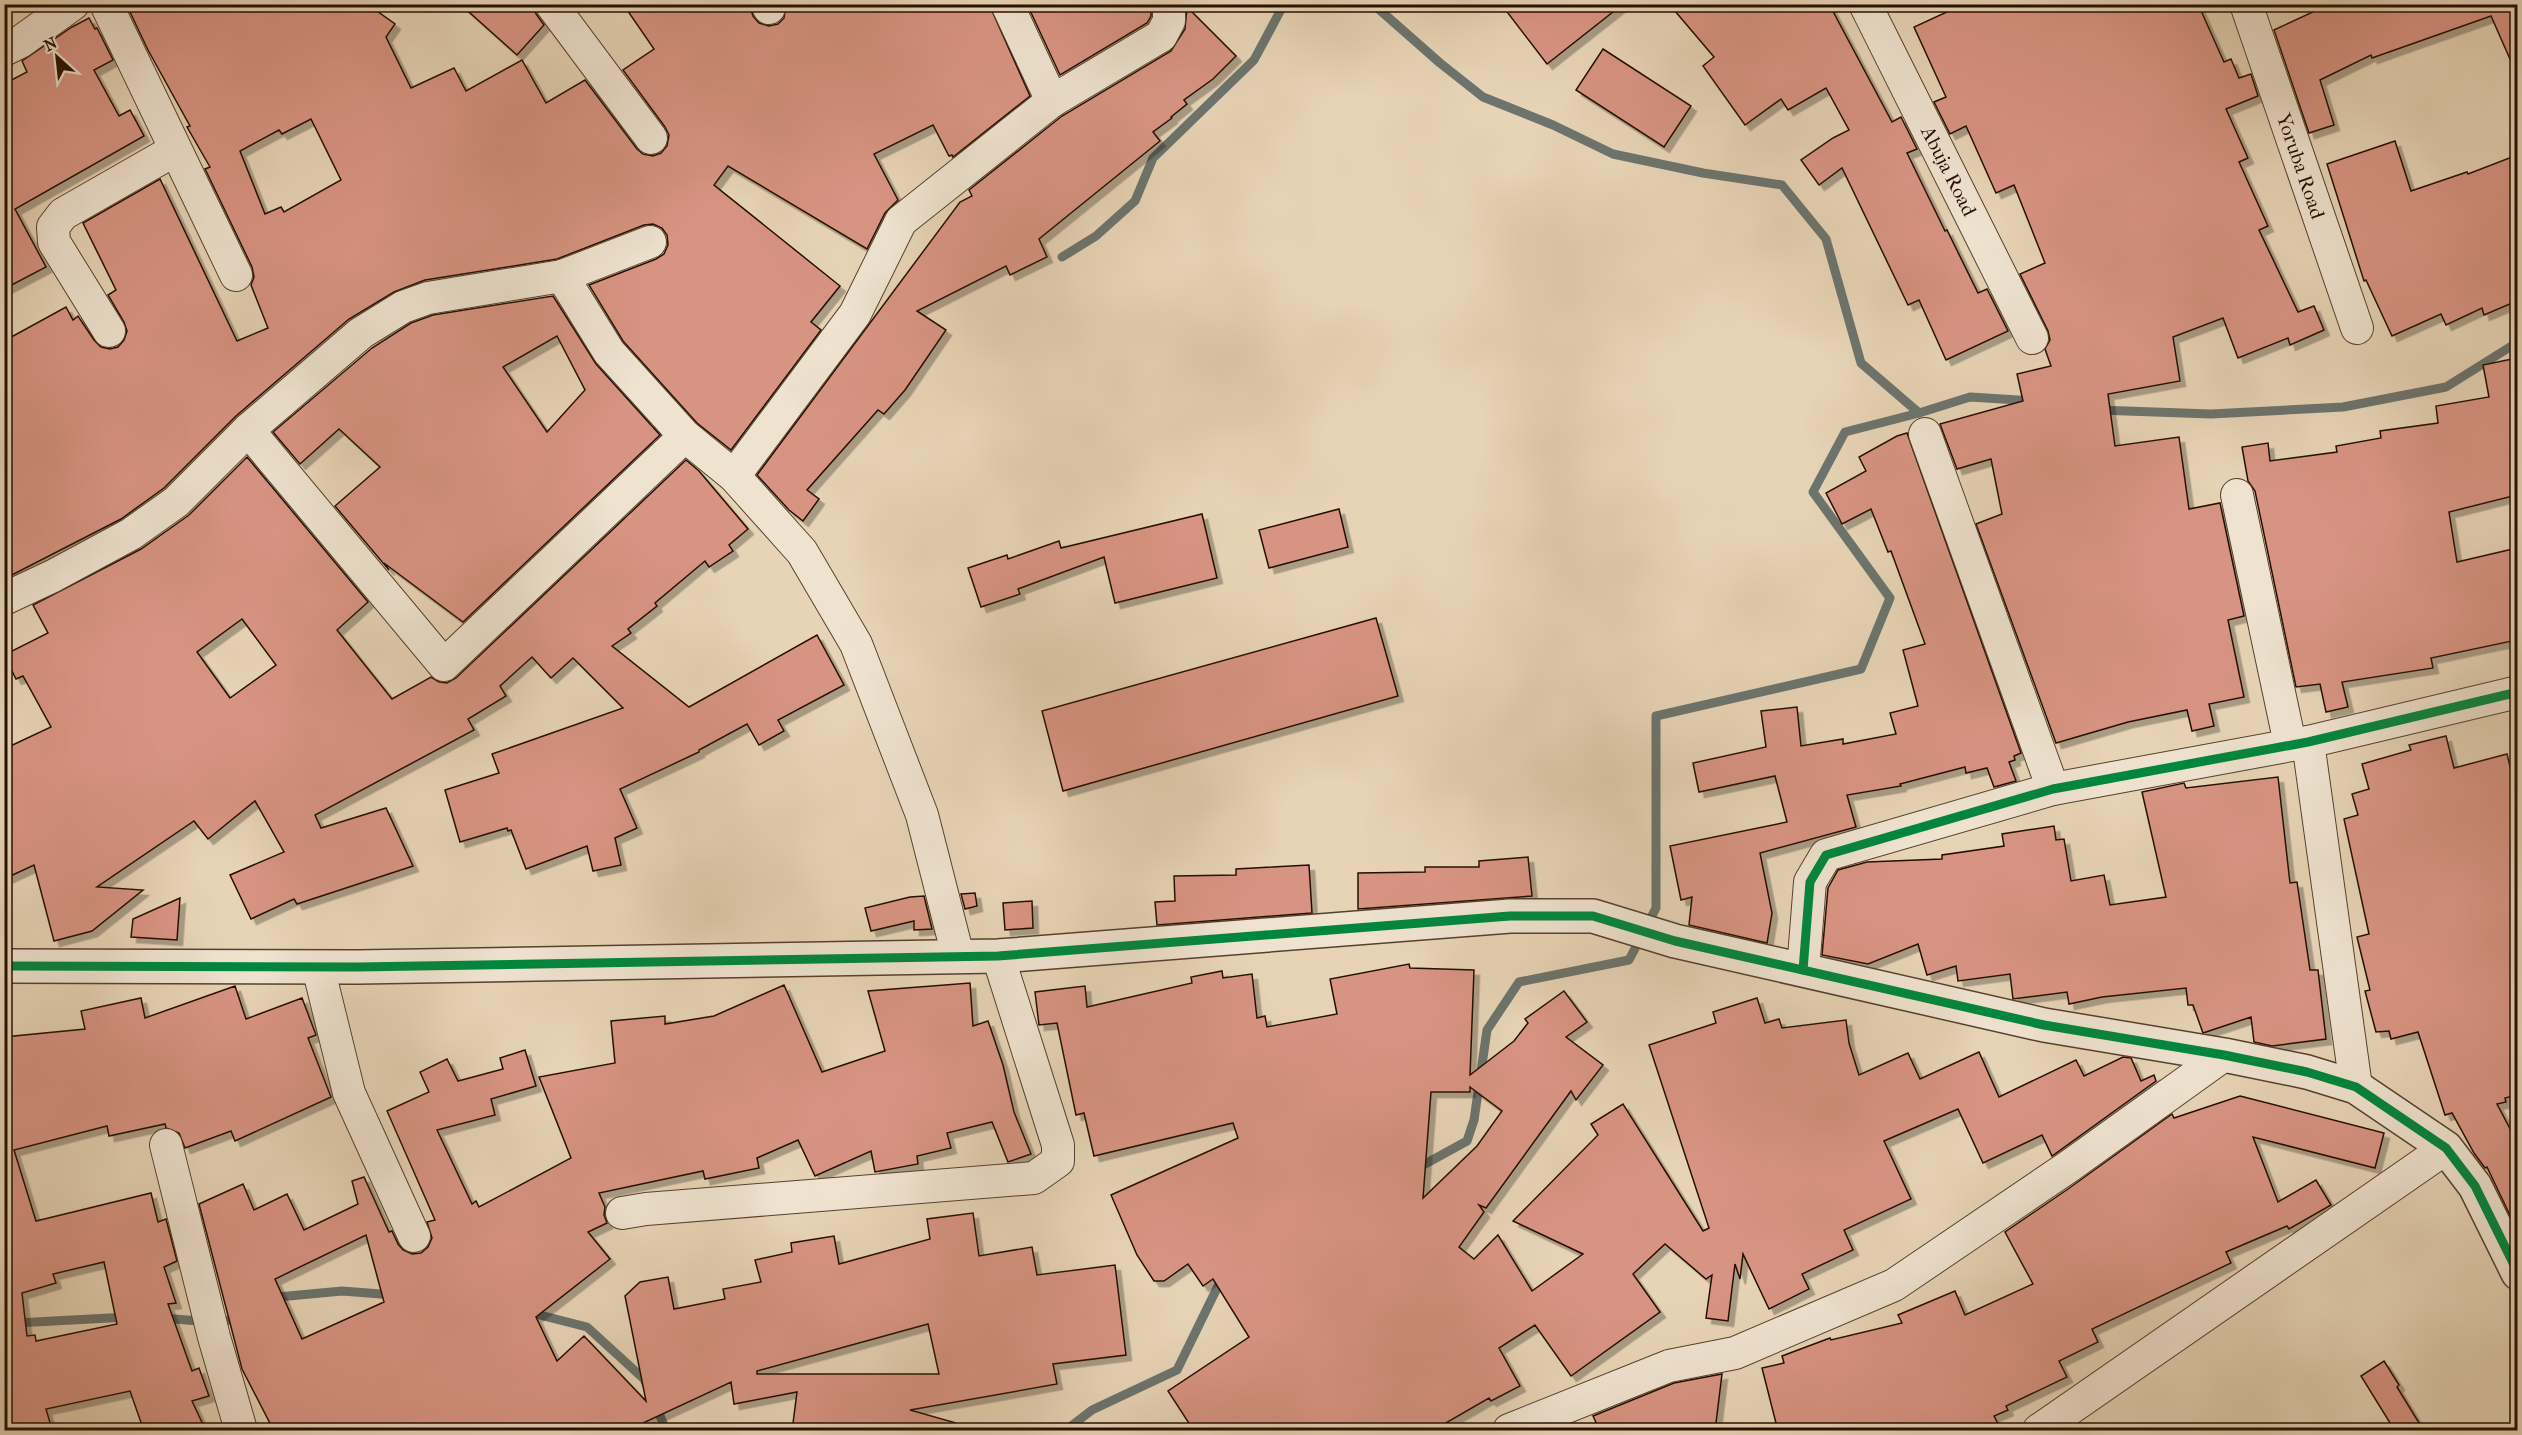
<svg xmlns="http://www.w3.org/2000/svg" width="2522" height="1435" font-family="'IM FELL French Canon',serif">
<style>
.lines{fill:none;stroke-linecap:round;stroke-linejoin:round}
.stream{stroke:#6c746e;stroke-width:9}
.building{fill:#d89483;stroke:#261000;stroke-width:1.5;fill-rule:evenodd;filter:url(#shadow)}
.minor-casing{stroke:#56412e;stroke-width:34}
.tertiary-casing{stroke:#56412e;stroke-width:36}
.minor{stroke:#efe3d0;stroke-width:32}
.tertiary{stroke:#efe3d0;stroke-width:33}
.cycleway-casing{stroke:#efe3d0;stroke-width:13}
.cycleway{stroke:#00873e;stroke-width:9}
.labels{text-anchor:middle;stroke-width:6;stroke-linejoin:round;paint-order:stroke}
.street-label{font-size:20px;fill:#261000;stroke:#efe3d0}
</style>
<defs>
<filter id="shadow"><feDropShadow dx="5.5" dy="5.5" stdDeviation="0" flood-color="#0004"/></filter>
</defs>
<rect width="100%" height="100%" fill="#e7d4b6"/>
<filter id="stains"><feTurbulence type="fractalNoise" baseFrequency=".00333" numOctaves="4"/><feColorMatrix values="0 0 0 0 .2 0 0 0 0 .09 0 0 0 0 .02 0 0 0 .5 -.17"/></filter>
<radialGradient id="worn" r=".72"><stop offset=".6" stop-color="#630" stop-opacity="0"/><stop offset="1" stop-color="#630" stop-opacity=".3"/></radialGradient>
<g class="lines">
<g class="stream">
<path d="M1373,4L1440,63L1483,97L1553,125L1613,154L1703,173L1782,185L1826,239L1861,363L1919,413"/>
<path d="M1062,257L1096,236L1135,201L1153,158L1254,60L1284,4"/>
<path d="M2098,410L2211,414L2343,407L2446,387L2518,342"/>
<path d="M1416,1169L1467,1141L1474,1120L1487,1030L1519,982L1629,960L1656,908V716L1861,669L1890,598L1813,492L1845,432L1919,413L1970,397L2034,401"/>
<path d="M271,1300L278,1297L342,1291L394,1295"/>
<path d="M528,1312L587,1327L644,1379L647,1386"/>
<path d="M163,1318L222,1323L240,1315"/>
<path d="M16,1323L128,1317"/>
<path d="M655,1404L666,1430"/>
<path d="M1066,1430L1092,1410L1177,1370L1220,1282L1227,1279"/>
</g>
</g>
<g class="building">
<path d="M146,4H367L395,24L386,37L411,88L454,68L466,91L522,60L546,103L585,80L637,149L643,154L653,156L661,153L667,146L669,135L665,127L623,70L654,49L623,4H749L753,16L759,23L769,26L778,24L784,18L786,4H989L1030,96L953,157L952,155L949,156L933,125L874,154L898,200L885,213L867,249L728,166L714,185L840,286L811,322L821,330L731,450L697,423L623,341L589,285L656,259L664,254L668,245L667,235L662,228L653,224L644,225L557,259L425,280L394,292L349,319L236,416L164,488L121,519L4,579V341L66,307L73,320L78,316L94,340L101,347L110,349L118,347L124,340L127,331L124,322L108,295L116,290L83,223L160,179L237,341L268,328L251,285L254,277L252,267L207,173L205,169L210,167L187,127L190,126L148,50L130,12ZM311,119L341,180L284,212L281,207L265,214L240,151L279,130L282,134Z"/>
<path d="M460,4H533L536,14L544,25L517,55Z"/>
<path d="M1027,4H1151V16L1147,23L1060,75Z"/>
<path d="M1501,4H1623L1547,64Z"/>
<path d="M1669,4H1829L1892,122L1901,117L1917,149L1907,153L1945,231L1947,230L1978,293L1987,289L2008,331L1946,360L1919,300L1908,305L1842,168L1819,185L1801,160L1833,138L1849,130L1826,88L1788,110L1781,99L1745,125L1703,66L1714,57Z"/>
<path d="M1964,4H2198L2224,62L2231,59L2239,78L2251,74L2258,96L2226,109L2248,158L2239,162L2268,226L2259,230L2298,312L2314,306L2324,330L2290,345L2288,338L2238,358L2223,318L2173,337L2180,381L2108,394L2115,446L2179,437L2189,509L2220,503L2244,616L2228,620L2244,697L2209,704L2214,726L2192,731L2187,710L2128,722L2056,743L1976,524L2002,514L1991,459L1957,469L1940,424L2023,401L2017,374L2051,366L2045,349L2050,340L2048,331L2020,274L2045,263L2014,185L1996,193L1966,126L1950,134L1934,102L1946,97L1914,27Z"/>
<path d="M2330,4H2517V75L2491,16L2372,58L2371,55L2320,80L2334,125L2309,133L2274,30Z"/>
<path d="M1187,7L1236,56L1213,79L1184,100L1187,104L1171,117L1172,118L1153,132L1160,141L1039,239L1047,257L1010,275L1006,266L917,311L946,330L905,390L884,414L878,410L807,490L819,499L803,521L789,510L757,475L960,202L972,196L969,190L1062,116L1171,51L1185,29Z"/>
<path d="M89,18L95,29L97,28L113,60L94,70L119,116L130,110L144,136L15,209L46,267L4,289V84L27,72L22,61L72,27Z"/>
<path d="M1603,49L1691,106L1664,147L1576,90Z"/>
<path d="M2395,141L2411,191L2467,172L2468,174L2517,155V301L2484,315L2482,308L2446,325L2441,314L2392,336L2366,280L2364,281L2327,164Z"/>
<path d="M553,296L596,364L660,435L463,622L384,563L389,570L335,506L380,467L339,429L300,464L273,432L372,348L411,323L433,315ZM557,336L585,390L547,432L503,367Z"/>
<path d="M2517,358V495L2449,512L2457,562L2517,548V640L2431,658L2433,668L2342,682L2348,707L2326,712L2320,684L2296,687L2255,491L2248,481L2242,447L2268,443L2270,461L2337,452L2336,446L2381,438L2380,431L2438,423L2436,406L2489,397L2483,365Z"/>
<path d="M1907,433L2021,753L2014,756L2015,760L2009,762L2016,781L1994,787L1987,768L1966,773L1965,767L1900,784L1901,786L1847,795L1856,827L1760,853L1772,913L1767,943L1689,925L1692,897L1681,900L1670,846L1787,822L1775,776L1699,792L1693,763L1766,747L1761,711L1797,707L1801,746L1843,739V744L1896,734L1890,713L1918,706L1903,650L1925,644L1891,551L1888,552L1871,509L1842,524L1826,493L1866,471L1859,457L1897,436Z"/>
<path d="M247,457L368,602L337,630L392,699L431,677L439,682L447,683L456,678L686,460L699,471L748,529L729,545L733,551L709,567L705,561L655,603L657,606L628,629L631,633L612,646L689,707L817,635L844,685L778,720L784,731L759,745L747,724L699,750V752L620,789L637,828L615,838L621,865L593,871L587,846L526,869L511,830L508,831L507,828L460,842L445,790L499,773L492,754L623,708L573,658L551,678L532,657L500,686L506,696L468,719L474,730L315,815L321,828L386,808L413,866L297,904L294,899L251,919L230,875L284,852L255,801L208,839L194,821L97,887L143,890L92,931L54,941L34,865L4,879V749L51,727L23,676L16,679L4,655L48,633L33,605L141,549L189,515ZM242,619L276,665L230,698L197,652Z"/>
<path d="M1339,509L1348,547L1269,568L1259,530Z"/>
<path d="M1202,514L1217,578L1115,603L1104,557L1018,589L1020,594L981,607L968,568L1007,555L1008,559L1059,541L1061,548Z"/>
<path d="M1376,618L1398,696L1063,791L1042,711Z"/>
<path d="M2446,736L2454,768L2507,754L2517,796V1095L2505,1098L2506,1102L2497,1104L2517,1142V1230L2487,1167L2485,1168L2474,1153L2452,1113L2445,1115L2418,1032L2391,1039L2389,1031L2376,1032L2365,991L2370,990L2357,937L2369,934L2344,819L2358,815L2352,794L2369,789L2362,764L2411,750L2409,745Z"/>
<path d="M2278,777L2290,883L2297,882L2310,970H2318L2326,1039L2272,1046L2254,1042L2251,1017L2203,1033L2193,1005H2188L2186,988L2102,997L2069,1004L2067,992L2013,999L2010,974L1958,981L1956,966L1927,975L1918,944L1868,964L1822,955L1828,888L1838,870L1867,862L1942,859V855L2004,846L2002,834L2054,826L2056,840L2064,839L2071,881L2104,875L2110,905L2166,897L2142,792L2184,783L2186,788Z"/>
<path d="M1528,857L1532,896L1358,909V873L1425,872V867H1479V861Z"/>
<path d="M1309,865L1312,913L1157,925L1155,902L1175,901L1174,876L1236,875V869Z"/>
<path d="M975,893L977,906L965,909L961,894Z"/>
<path d="M924,896L932,929L914,930V921L871,931L865,908L910,897Z"/>
<path d="M180,898L177,940L131,937L133,919Z"/>
<path d="M1032,901L1033,928L1005,930L1003,903Z"/>
<path d="M1409,964L1410,968L1474,970L1470,1075L1514,1041L1528,1023L1525,1019L1564,991L1587,1022L1566,1037L1603,1065L1576,1100L1571,1091L1486,1208L1479,1205L1484,1212L1459,1247L1474,1259L1498,1235L1532,1291L1583,1254L1513,1221L1598,1135L1591,1124L1623,1104L1703,1231L1709,1228L1649,1045L1716,1023L1713,1012L1757,998L1765,1023L1779,1019L1782,1028L1846,1020L1849,1043L1859,1075L1908,1053L1920,1079L1979,1052L1999,1097L2076,1060L2084,1076L2123,1057L2131,1058L2141,1081L2154,1075L2156,1081L2052,1156L2042,1135L1983,1163L1958,1109L1884,1141L1911,1199L1844,1230L1853,1250L1802,1274L1809,1289L1769,1309L1743,1254L1740,1279L1735,1264L1728,1321L1706,1318L1712,1275L1706,1279L1665,1244L1633,1274L1660,1312L1571,1376L1535,1325L1499,1348L1520,1386L1491,1401L1489,1398L1432,1431H1194L1168,1391L1249,1337L1213,1279L1203,1286L1188,1264L1164,1281H1154L1137,1255L1111,1195L1238,1138L1233,1123L1094,1156L1084,1113L1076,1115L1057,1023L1039,1025L1035,992L1085,986L1087,1007L1192,983L1191,977L1222,971L1223,978L1252,974L1257,1018L1265,1016L1267,1027L1337,1014L1330,979ZM1470,1087L1502,1111L1477,1146L1423,1198L1431,1092H1470Z"/>
<path d="M970,983L973,1026L988,1021L1003,1065L1014,1112L1031,1154L1008,1162L992,1122L947,1133L951,1148L917,1156L918,1164L875,1172L871,1151L815,1176L798,1140L757,1158L759,1168L705,1179L703,1171L599,1193L605,1207L604,1215L607,1223L588,1232L610,1259L536,1317L557,1361L584,1336L646,1401L625,1296L640,1282L668,1277L674,1309L725,1299L723,1289L761,1282L755,1260L792,1252L791,1243L834,1236L839,1264L930,1239L927,1219L973,1213L979,1256L1032,1247L1037,1275L1115,1265L1126,1355L1053,1364L1057,1384L910,1410L956,1423L955,1431H792L797,1392L734,1404L731,1382L626,1431H274L242,1369L199,1204L243,1184L254,1210L287,1194L304,1230L358,1204L352,1181L364,1177L389,1232L392,1231L398,1244L403,1250L412,1254L421,1253L428,1247L432,1238L427,1222L435,1220L387,1111L429,1092L420,1072L447,1059L458,1081L503,1069L500,1058L525,1050L536,1086L491,1099L495,1115L437,1130L472,1204L476,1201L479,1207L571,1158L539,1077L615,1063L611,1021L665,1016V1024L714,1016L784,985L822,1072L885,1051L868,991ZM366,1235L384,1302L302,1339L275,1279ZM928,1324L939,1374H757V1371Z"/>
<path d="M235,986L246,1019L302,998L316,1035L308,1038L331,1097L235,1141L231,1131L185,1148L179,1133L166,1128L165,1124L109,1136L107,1126L14,1150L36,1221L151,1193L158,1222L166,1219L177,1261L164,1267L176,1303L168,1304L192,1371L199,1368L209,1396L192,1401L206,1431H144L130,1391L46,1409L51,1426L37,1431H4V1037L85,1029L81,1011L141,998L145,1018ZM104,1262L117,1324L36,1341L35,1335L27,1336L22,1293L56,1283L53,1274Z"/>
<path d="M2240,1096L2384,1133L2375,1168L2253,1137L2278,1202L2316,1180L2331,1205L2289,1229L2287,1226L2226,1252L2231,1263L2092,1329L2098,1342L2059,1361L2067,1377L2006,1406L2008,1410L1994,1416L2002,1431H1778L1762,1368L1784,1363L1782,1356L1830,1338L1831,1340L1902,1323L1898,1315L1955,1291L1965,1315L2033,1284L2005,1232L2068,1189L2172,1114L2174,1118Z"/>
<path d="M2384,1361L2399,1385L2397,1387L2424,1431H2395L2361,1376Z"/>
<path d="M1722,1374L1715,1431H1600L1593,1416L1674,1383Z"/>
</g>
<g class="lines">
<g class="minor-casing">
<g id="minor">
<path d="M106,4L236,275"/>
<path d="M551,4L651,138"/>
<path d="M767,4L769,8"/>
<path d="M1007,4L1052,101"/>
<path d="M1865,4L2032,338"/>
<path d="M2246,4L2357,328"/>
<path d="M4,50L20,42L73,4"/>
<path d="M562,276L609,352L685,436L734,476L802,552L856,644L922,815L958,956"/>
<path d="M109,331L54,242L53,227L63,214L175,150"/>
<path d="M248,430L444,665L685,436"/>
<path d="M1925,434L2053,789"/>
<path d="M734,476L855,314L901,221L1052,101L1161,36L1169,21V4"/>
<path d="M2237,495L2290,744"/>
<path d="M4,599L53,576L131,534L176,502L248,430L361,333L403,307L428,298L562,276L650,242"/>
<path d="M2308,742L2356,1087"/>
<path d="M318,967L349,1093L414,1236"/>
<path d="M1803,970L1810,882L1826,855L2053,789L2308,742L2518,692"/>
<path d="M166,1145L214,1337L241,1430"/>
<path d="M622,1213L646,1209L1034,1178L1058,1161V1145L998,956"/>
<path d="M1509,1430L1669,1366L1735,1353L1894,1285L2068,1167L2224,1055"/>
<path d="M2039,1430L2446,1148"/>
</g>
</g>
<g class="tertiary-casing">
<path id="tertiary" d="M4,966L358,967L998,956L1510,916H1593L1675,941L2044,1025L2224,1055L2307,1072L2356,1087L2446,1148L2475,1186L2518,1273"/>
</g>
<use href="#minor" class="minor"/>
<use href="#tertiary" class="tertiary"/>
<g class="cycleway-casing">
<g id="cycleway">
<path d="M4,966L358,967L998,956L1510,916H1593L1675,941L2044,1025L2224,1055L2307,1072L2356,1087L2446,1148L2475,1186L2518,1273"/>
<path d="M1803,970L1810,882L1826,855L2053,789L2308,742L2518,692"/>
</g>
</g>
<use href="#cycleway" class="cycleway"/>
</g>
<g class="labels">
<g class="street-label">
<text transform="translate(2301 166) rotate(71)" y="7">Yoruba Road</text>
<text transform="translate(1949 171) rotate(63)" y="7">Abuja Road</text>
</g>
</g>
<rect width="2522" height="1435" fill="none" stroke="#e7d4b6" stroke-width="24"/>
<rect x="6" y="6" width="2510" height="1423" fill="none" stroke="#261000" stroke-width="3"/>
<rect x="12" y="12" width="2498" height="1411" fill="none" stroke="#261000" stroke-width="1.5"/>
<g transform="translate(57 57) rotate(333)" stroke="#efe3d0" stroke-width="4.5" paint-order="stroke">
<path d="M0-4.5L10 22L0 15L-10 22Z" fill="#261000"/>
<text y="-9" font-size="16" font-weight="bold" text-anchor="middle" fill="#261000">N</text>
</g>
<rect width="100%" height="100%" filter="url(#stains)"/>
<rect width="100%" height="100%" fill="url(#worn)"/>
</svg>
